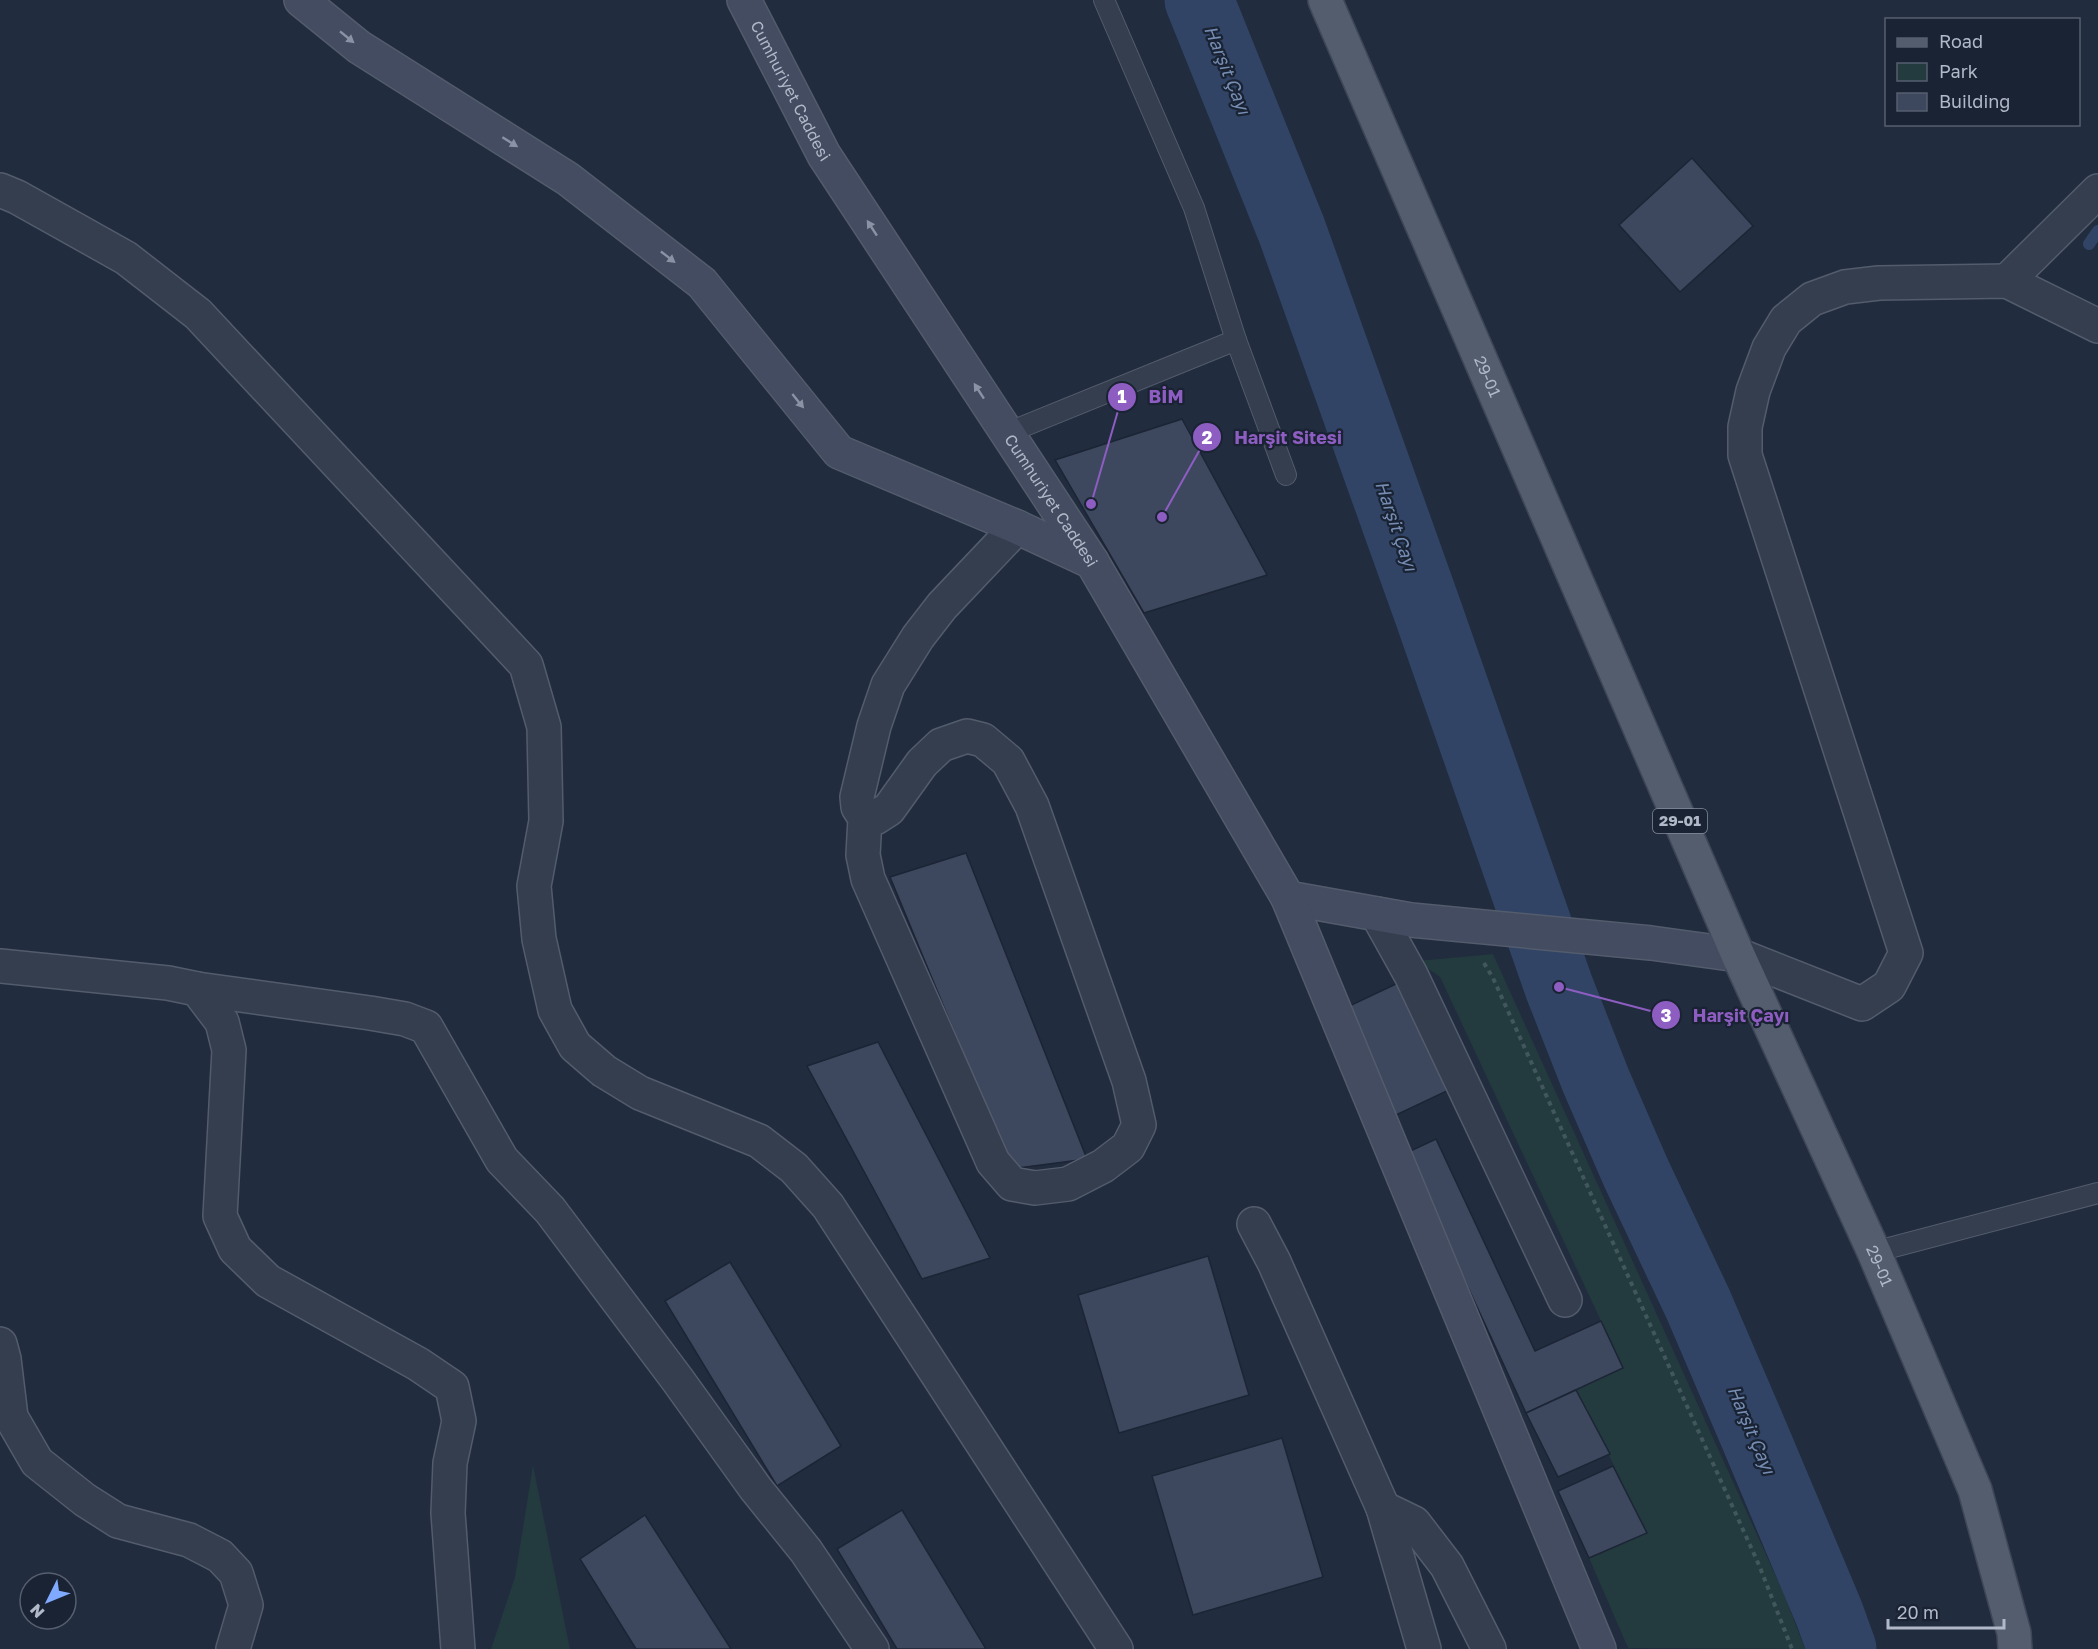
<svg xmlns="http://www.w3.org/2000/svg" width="2098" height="1649" font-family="'Golos Text',sans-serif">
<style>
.green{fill:#233a3f}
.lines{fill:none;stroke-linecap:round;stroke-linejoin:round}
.stream{stroke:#314465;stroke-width:12}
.river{stroke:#314465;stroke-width:69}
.building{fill:#3d485f;stroke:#1c2535;stroke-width:1.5}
.service-casing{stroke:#535c6c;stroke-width:22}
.minor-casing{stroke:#535c6c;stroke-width:36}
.tertiary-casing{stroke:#535c6c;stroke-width:36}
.secondary-casing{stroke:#535c6c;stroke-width:36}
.primary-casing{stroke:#3e4757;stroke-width:36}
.path{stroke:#41575c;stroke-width:4;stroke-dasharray:4.5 4.5;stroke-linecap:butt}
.service{stroke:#353e4e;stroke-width:20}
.minor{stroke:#353e4e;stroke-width:33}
.tertiary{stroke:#353e4e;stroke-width:33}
.secondary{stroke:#434c61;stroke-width:33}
.primary{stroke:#535d6e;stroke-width:33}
.oneway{fill:#8a93a5}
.labels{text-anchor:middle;stroke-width:4.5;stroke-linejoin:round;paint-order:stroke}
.shield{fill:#1a2333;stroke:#848c9c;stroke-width:1.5}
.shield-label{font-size:15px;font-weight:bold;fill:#b1b9c9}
.street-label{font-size:16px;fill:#b1b9c9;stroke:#1a2333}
.water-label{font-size:18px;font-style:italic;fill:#768db3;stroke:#1a2333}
.leader{fill:none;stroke:#8e5dc2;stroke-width:2}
.callout-dot{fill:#8e5dc2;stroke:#1a2333;stroke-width:2}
.mark-label{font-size:18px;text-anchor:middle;font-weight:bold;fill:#fff}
.callout-label{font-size:18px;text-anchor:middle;font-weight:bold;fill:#8e5dc2;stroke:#1a2333;stroke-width:4.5;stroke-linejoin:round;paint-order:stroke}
</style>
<rect width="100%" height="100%" fill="#212c3e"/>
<g class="green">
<path d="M1493,954L1784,1594L1805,1649L1628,1648L1589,1558L1646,1533C1623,1485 1601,1437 1576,1390L1623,1368L1440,977L1417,961Z"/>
<path d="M533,1465L570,1649H491L515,1577Z"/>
</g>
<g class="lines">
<path class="stream" d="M2089,244L2098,231"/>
<path class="river" d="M1199,0L1292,231L1428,612L1559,987L1596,1081L1636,1173L1698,1304L1755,1437L1829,1613L1842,1649"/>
</g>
<g class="building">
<path d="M1692,158L1753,226L1680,292L1619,225Z"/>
<path d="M1182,419L1267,575L1144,613L1055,460Z"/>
<path d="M966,853L1087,1159L1011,1169L890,877Z"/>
<path d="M1398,983L1449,1090L1396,1115L1345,1008Z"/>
<path d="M878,1042L990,1258L922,1279L807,1066Z"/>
<path d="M1436,1139L1535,1351L1601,1321L1623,1368L1526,1413L1406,1153Z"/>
<path d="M1208,1256L1249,1395L1119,1433L1078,1295Z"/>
<path d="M730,1262L841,1446L777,1486L665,1301Z"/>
<path d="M1576,1390L1610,1454L1558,1477L1526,1413Z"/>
<path d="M1282,1438L1323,1577L1193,1615L1152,1476Z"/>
<path d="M1613,1466L1647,1533L1589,1558L1558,1491Z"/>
<path d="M902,1510L986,1649H897L837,1549Z"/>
<path d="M645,1515L731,1649H636L580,1559Z"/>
</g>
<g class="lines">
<g class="service-casing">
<g id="service">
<path d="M1104,0L1194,208L1236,340L1286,475"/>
<path d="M1007,433L1236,340"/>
<path d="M1874,1252L2098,1193"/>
</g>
</g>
<g class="minor-casing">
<g id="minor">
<path d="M0,190L17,197L126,258L198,314L526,665L544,727L546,821L534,886L539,939L555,1010L575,1046L604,1071L640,1093L759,1141L794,1168L828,1206L1116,1649"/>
<path d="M2007,281L2098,191"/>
<path d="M865,818L863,855L868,879L993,1162L1012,1184L1035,1188L1068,1184L1103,1166L1128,1147L1139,1125L1129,1081L1032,806L1008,761L983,740L967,736L941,745L922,763L889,809L875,818H865L858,807L857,797L874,726L888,685L918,637L942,606L1017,527"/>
<path d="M1377,914L1411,975L1565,1300"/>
<path d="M0,966L168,983L197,989L222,1022L229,1050L220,1216L235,1249L268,1281L418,1364L452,1387L459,1421L450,1463L448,1513L458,1649"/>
<path d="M197,989L370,1013L405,1019L426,1027L502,1160L550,1210L677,1379L756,1489L806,1551L872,1649"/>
<path d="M1254,1224L1274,1262L1383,1508L1424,1649"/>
<path d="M0,1344L4,1359L11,1417L37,1462L85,1500L118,1521L189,1540L220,1556L236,1573L246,1605L233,1649"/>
<path d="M1383,1508L1414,1523L1447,1566L1489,1649"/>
</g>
</g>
<g class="tertiary-casing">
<path id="tertiary" d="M1738,955L1862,1004L1889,986L1906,953L1745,455V427L1753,391L1769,348L1786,320L1812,299L1845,287L1879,283L2007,281L2098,326"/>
</g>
<g class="secondary-casing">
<g id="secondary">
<path d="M301,0L359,47L568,179L702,283L839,452L1017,527L1092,562"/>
<path id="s1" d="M744,0L824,155L1092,562L1288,898L1411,920L1651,943L1738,955"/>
<path d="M1288,898L1599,1649"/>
</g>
</g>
<g class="primary-casing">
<g id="primary">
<path id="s2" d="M1325,0L1738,955L1874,1252L1975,1490L2014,1633L2015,1649"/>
</g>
</g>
<path class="path" d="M1484,963L1493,978L1759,1565L1792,1649"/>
<use href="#service" class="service"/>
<use href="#minor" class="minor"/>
<use href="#tertiary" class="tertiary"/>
<use href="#secondary" class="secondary"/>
<use href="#primary" class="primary"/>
</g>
<defs><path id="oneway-solid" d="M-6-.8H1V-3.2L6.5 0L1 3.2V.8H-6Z" transform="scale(1.5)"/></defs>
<g class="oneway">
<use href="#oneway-solid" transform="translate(347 37) rotate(39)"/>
<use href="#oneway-solid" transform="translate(510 142) rotate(32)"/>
<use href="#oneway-solid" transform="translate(872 228) rotate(-123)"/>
<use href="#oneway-solid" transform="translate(668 257) rotate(38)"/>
<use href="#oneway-solid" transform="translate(979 391) rotate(-123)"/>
<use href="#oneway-solid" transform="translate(798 401) rotate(51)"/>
</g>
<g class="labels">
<rect class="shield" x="1653" y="809" width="54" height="24" rx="4.5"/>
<g class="shield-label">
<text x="1680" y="826">29-01</text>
</g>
<g class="street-label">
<text dy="6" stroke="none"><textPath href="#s1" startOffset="102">Cumhuriyet Caddesi</textPath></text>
<text dy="6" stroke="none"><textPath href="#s2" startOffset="410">29-01</textPath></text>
<text dy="6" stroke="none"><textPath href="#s1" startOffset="588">Cumhuriyet Caddesi</textPath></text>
<text dy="6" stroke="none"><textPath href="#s2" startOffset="1382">29-01</textPath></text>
</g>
<g class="water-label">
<text transform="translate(1227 70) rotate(68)" y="6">Harşit Çayı</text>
<text transform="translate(1396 526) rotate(71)" y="6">Harşit Çayı</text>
<text transform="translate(1751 1430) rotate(67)" y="6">Harşit Çayı</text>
</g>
</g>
<path class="leader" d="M1091 504L1122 397M1162 517L1207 437M1559 987L1666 1015"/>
<g class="callout-dot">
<circle cx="1091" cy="504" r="6"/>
<circle cx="1162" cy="517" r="6"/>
<circle cx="1559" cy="987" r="6"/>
<circle cx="1122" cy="397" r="15"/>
<circle cx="1207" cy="437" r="15"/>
<circle cx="1666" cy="1015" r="15"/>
</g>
<g class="mark-label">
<text x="1122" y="403">1</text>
<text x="1207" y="444">2</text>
<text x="1666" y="1022">3</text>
</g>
<g class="callout-label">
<text x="1166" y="403">BİM</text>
<text x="1288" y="444">Harşit Sitesi</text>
<text x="1741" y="1022">Harşit Çayı</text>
</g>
<rect x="1885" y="18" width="195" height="108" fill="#1a2333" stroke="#565f6f" stroke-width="1.5"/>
<rect x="1897" y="38" width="30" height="9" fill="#535d6e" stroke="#565f6f" stroke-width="1.5"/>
<text x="1939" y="48" font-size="18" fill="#b1b9c9">Road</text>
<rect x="1897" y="63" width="30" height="18" fill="#233a3f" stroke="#565f6f" stroke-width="1.5"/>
<text x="1939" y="78" font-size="18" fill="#b1b9c9">Park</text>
<rect x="1897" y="93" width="30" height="18" fill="#3d485f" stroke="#565f6f" stroke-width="1.5"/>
<text x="1939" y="108" font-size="18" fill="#b1b9c9">Building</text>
<g transform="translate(48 1601) rotate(227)"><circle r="28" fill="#1a2333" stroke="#565f6f" stroke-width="1.5"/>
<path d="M0-4.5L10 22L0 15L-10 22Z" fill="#80aaff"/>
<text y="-9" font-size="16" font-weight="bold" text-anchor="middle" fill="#b1b9c9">N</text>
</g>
<path d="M1888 1619v9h116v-9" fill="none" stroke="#b1b9c9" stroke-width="3"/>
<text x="1897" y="1619" font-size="18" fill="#b1b9c9" stroke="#1a2333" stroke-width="4.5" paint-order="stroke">20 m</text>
</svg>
